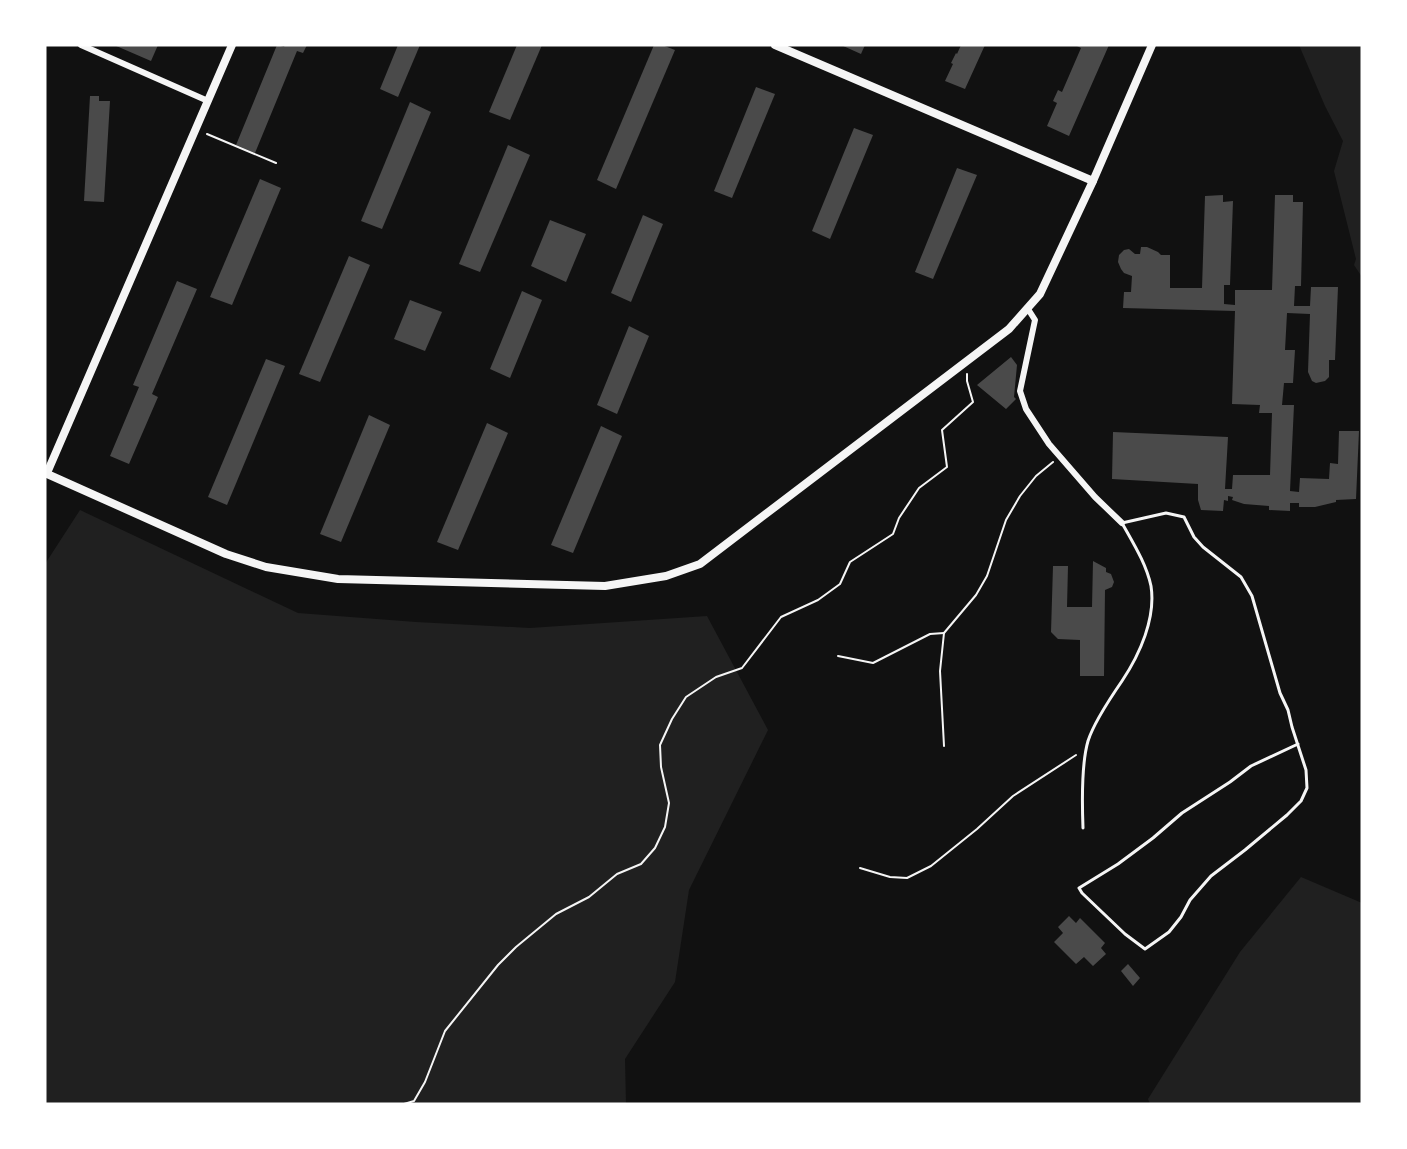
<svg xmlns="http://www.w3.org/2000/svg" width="1407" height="1149" font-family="Barlow,sans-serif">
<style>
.green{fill:#202020}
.building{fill:#4a4a4a}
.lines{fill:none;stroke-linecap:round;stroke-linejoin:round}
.path{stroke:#f5f5f5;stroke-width:2}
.service{stroke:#f5f5f5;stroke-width:3}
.minor{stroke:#f5f5f5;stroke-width:6}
.secondary{stroke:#f5f5f5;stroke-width:8}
</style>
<rect width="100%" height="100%" fill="#111"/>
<g class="green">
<path d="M1299,45H1362V277L1354,265L1356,259L1334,171L1343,141L1325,106Z"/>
<path d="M80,510L298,613L416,622L530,628L707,616L768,730L689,890L675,982L625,1059L626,1104H45V564Z"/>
<path d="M1301,877L1362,903V1102L1358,1104H1150L1148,1099L1240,952Z"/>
</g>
<g class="building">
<path d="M114,45H158L151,61Z"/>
<path d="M277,45L284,47L285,45H307L303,53L297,51L255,153L236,145Z"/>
<path d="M398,45H420L398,97L380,89Z"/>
<path d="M517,45H542L510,120L489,112Z"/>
<path d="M654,45H662L675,50L616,189L597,180Z"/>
<path d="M841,45H865L861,54Z"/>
<path d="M961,45H985L965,89L945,81L953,64L951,63L956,53L957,54Z"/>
<path d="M1075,45H1109L1069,136L1047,126L1057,103L1053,101L1058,90L1062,92L1081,48Z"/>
<path d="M756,87L775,94L732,198L714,191Z"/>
<path d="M90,96H99V101H110L104,202L84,201Z"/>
<path d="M410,102L431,112L382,229L361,221Z"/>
<path d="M854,128L873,135L830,239L812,231Z"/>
<path d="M508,145L530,155L480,272L459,264Z"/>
<path d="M957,168L977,175L933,279L915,272Z"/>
<path d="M260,179L281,188L232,305L210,297Z"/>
<path d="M1223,195V202L1233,201L1230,285H1224V304L1235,305V290H1272L1275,195H1293V202H1303L1301,286H1295L1294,306H1310L1311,287H1338L1335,360H1329V377L1325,381L1316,383L1312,381L1308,372L1310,314L1287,313L1285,350H1295L1293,383H1284L1282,405H1294L1290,491L1299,492L1300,478L1329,479L1330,463L1338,464L1339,431H1359L1356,499L1336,500V502L1315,507H1299V503H1290V511L1269,510V506L1244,504L1232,500L1233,497L1228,496V501L1224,500L1223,511L1201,510L1198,500V484L1112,479L1113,432L1228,437L1225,489H1232L1233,475H1270L1272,413H1259L1260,405L1232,404L1235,311L1123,308L1124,292H1131L1132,276L1124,273L1121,269L1118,262L1119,255L1124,250L1129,249L1135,254H1140L1141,247H1147L1158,252L1161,255H1170V288H1202L1205,196Z"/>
<path d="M643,215L663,224L631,302L611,293Z"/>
<path d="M550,220L586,234L566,282L531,266Z"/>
<path d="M349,256L370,265L320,382L299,374Z"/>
<path d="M177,281L197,289L152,394L158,397L129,464L110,456L139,387L133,385Z"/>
<path d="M522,291L542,300L510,378L490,369Z"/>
<path d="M410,300L442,312L425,351L394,339Z"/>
<path d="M629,326L649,336L617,414L597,405Z"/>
<path d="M1011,357L1017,365L1014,397L1016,399L1006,409L977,385Z"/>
<path d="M266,359L285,366L227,505L208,497Z"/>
<path d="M369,415L390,425L341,542L320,534Z"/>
<path d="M487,423L508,433L458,550L437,542Z"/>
<path d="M601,426L622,436L573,553L551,545Z"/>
<path d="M1093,561L1106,568V572L1111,574L1114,582L1112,587L1105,590L1104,676H1080V640L1058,639L1051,632L1053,566H1068L1067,607H1092Z"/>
<path d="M1069,916L1076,923L1080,918L1105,943L1101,948L1106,954L1093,966L1084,957L1076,964L1054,942L1063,933L1058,927Z"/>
<path d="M1128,964L1140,978L1133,986L1121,971Z"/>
</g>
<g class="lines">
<g class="path">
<path d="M207,134L276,163"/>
<path d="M838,656L873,663L930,634L944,633"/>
<path d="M944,746L940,671L944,633L976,595L987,576L1006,520L1020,496L1036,476L1053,462"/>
<path d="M860,868L890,877L907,878L931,866L977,829L1013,796L1076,755"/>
<path d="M404,1104L414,1101L425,1082L445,1031L498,965L516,947L556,914L589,897L617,874L641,864L655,848L665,827L669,803L661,767L660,745L672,719L686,697L716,677L742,668L781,617L818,600L840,584L850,562L893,534L899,518L919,488L947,467L942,430L973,402L967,381V374"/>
</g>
<path class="service" d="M1083,828C1082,802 1081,765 1088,741C1094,722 1111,697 1122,681C1140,654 1156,618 1151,586C1146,563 1133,543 1122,523L1166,513L1184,517L1194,537L1203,547L1241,577L1252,596L1280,693L1288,710L1292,727L1306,770L1307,788L1301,801L1287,815L1245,850L1211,876L1190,900L1181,917L1169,932L1145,949L1125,934L1082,893L1079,888L1118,864L1153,838L1182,813L1230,782L1251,766L1298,744"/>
<g class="minor">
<path d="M81,45L208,101"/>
<path d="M1028,309L1035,320L1020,391L1026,409L1049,444L1095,497L1122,523"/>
</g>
<g class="secondary">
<path d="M775,45L1093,181"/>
<path d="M45,473L226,554L266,567L338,579L605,586L666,576L700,564L1009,329L1040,294L1093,181L1152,45"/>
<path d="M47,473L232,45"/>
</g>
</g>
<rect width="1407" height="1149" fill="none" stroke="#ffffff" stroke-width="93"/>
</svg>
